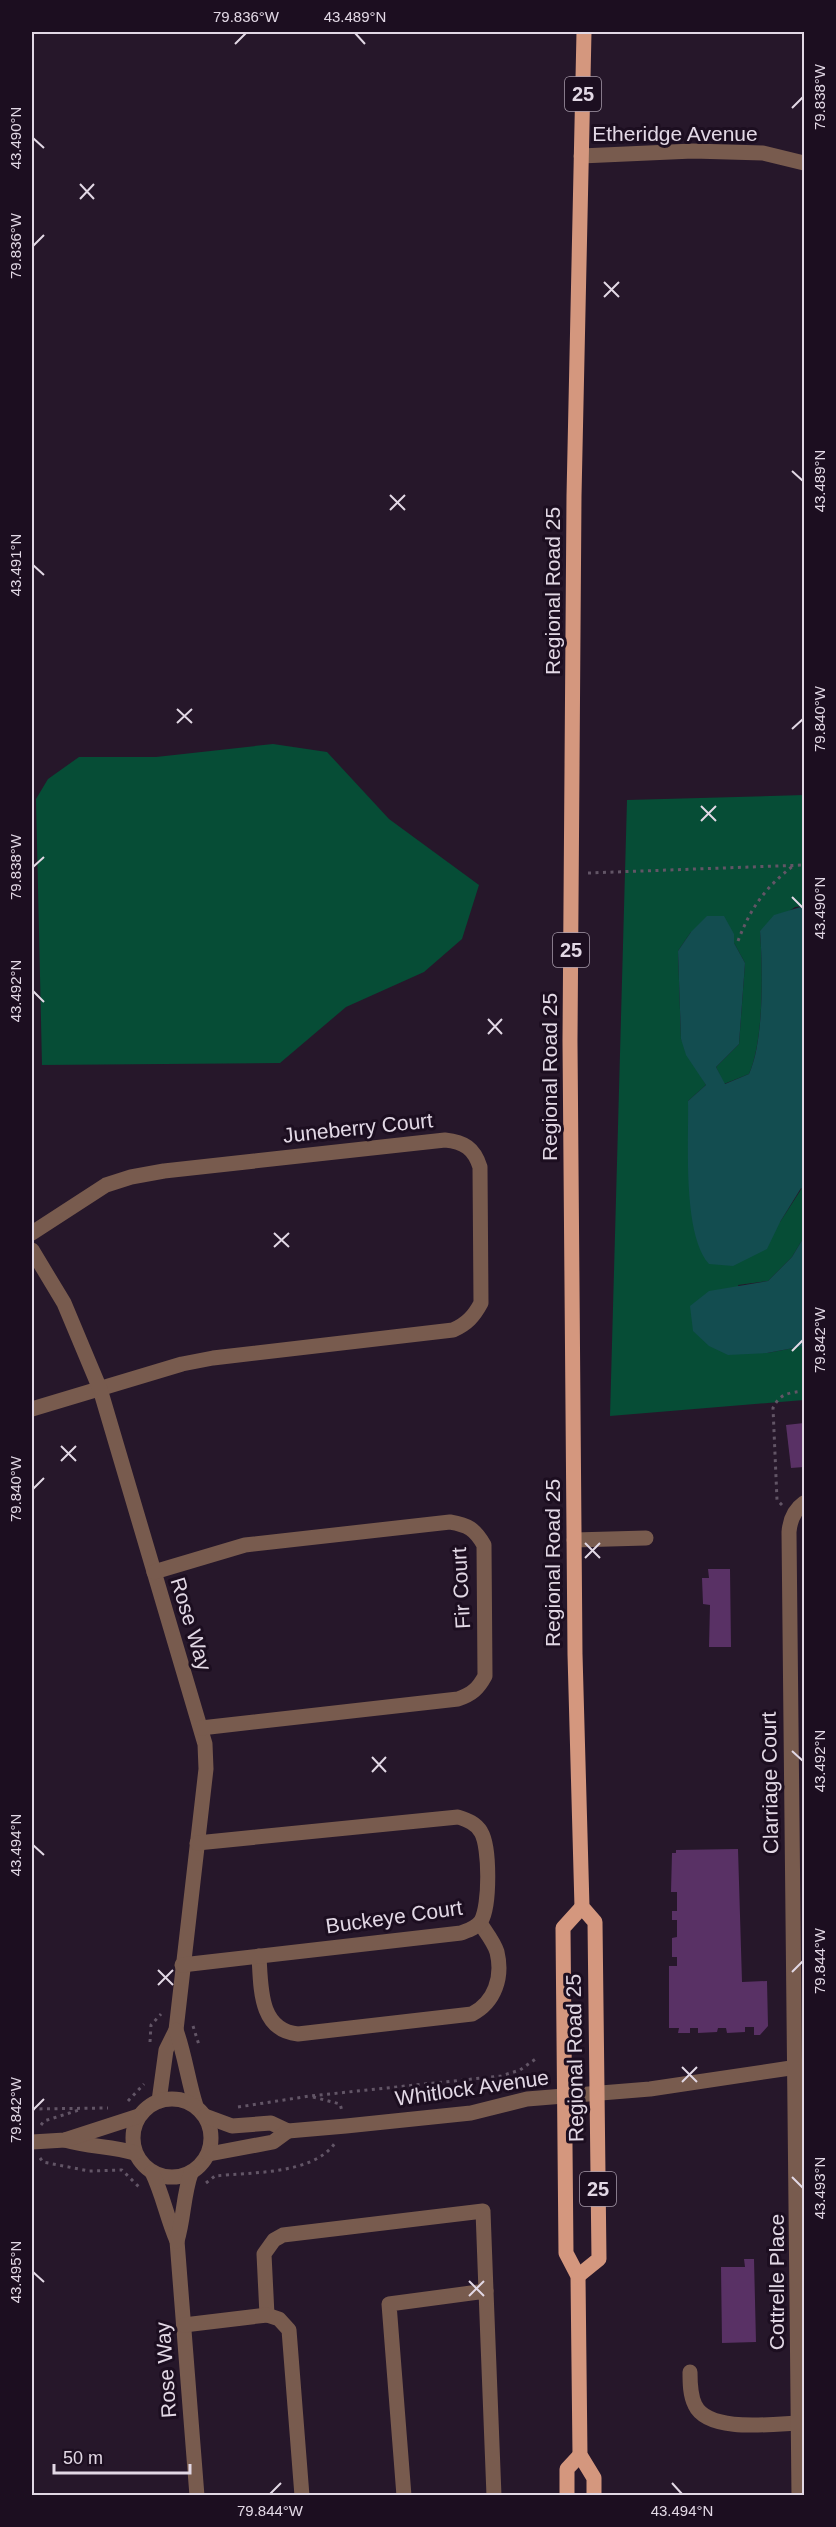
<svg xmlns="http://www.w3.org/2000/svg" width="836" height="2527" font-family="Helvetica,sans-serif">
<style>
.green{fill:#064d36}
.water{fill:#134d50}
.building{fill:#593165}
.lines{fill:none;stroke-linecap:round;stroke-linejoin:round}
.path{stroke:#625566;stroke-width:3;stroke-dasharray:3 4.5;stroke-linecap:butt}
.minor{stroke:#785b4e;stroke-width:15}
.major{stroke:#d4977e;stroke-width:15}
.ticks{fill:none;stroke:#e2d8e5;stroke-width:2}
.labels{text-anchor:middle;stroke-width:6;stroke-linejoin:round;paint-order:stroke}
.shield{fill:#1c0e20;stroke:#a79baa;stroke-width:1.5}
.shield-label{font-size:20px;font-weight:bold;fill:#e2d8e5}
.street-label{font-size:21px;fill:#e2d8e5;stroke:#1c0e20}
.neatline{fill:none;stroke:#e2d8e5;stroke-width:2}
.ticks-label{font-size:15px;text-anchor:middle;fill:#e2d8e5}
</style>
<rect width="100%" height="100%" fill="#26172a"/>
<g class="green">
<path d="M273,744L327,752L389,819L479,885L462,939L424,972L346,1007L280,1063L42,1065L36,799L48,779L79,757H156Z"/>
<path d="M804,795V906L795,907L760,931C763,969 764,1041 749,1074L724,1084L716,1067L739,1044L745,963L734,943V934L691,932L678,951L681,1039L706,1085L688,1101L780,1222L802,1188L804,1191V1237L792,1257L768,1281L738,1285L767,1353L804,1346V1400L610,1416L627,800Z"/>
</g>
<g class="water">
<path d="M804,906V1191L801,1188L780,1222L767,1249L733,1266L709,1264C682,1234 689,1141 688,1101L706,1085L686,1055L681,1039L678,951L691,932L707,916H724L734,934V943L745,963L739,1044L716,1067L725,1084L749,1074C764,1042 763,969 760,931L774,915Z"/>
<path d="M804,1237V1346L767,1353L728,1355L709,1346L693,1331L690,1306L709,1291L768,1281L792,1257Z"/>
</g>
<g class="building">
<path d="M804,1423V1467L791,1468L786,1425Z"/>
<path d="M708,1569H730L731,1647H709L710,1605L703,1604L702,1578H709Z"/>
<path d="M738,1849L742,1982L767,1981L768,2026L760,2035H754V2027H745V2032L727,2033L726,2028H718L717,2032L698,2033V2028H690V2033H678L679,2028H669V1966H677V1957H672V1938L677,1937V1920H672V1911H677V1892H671L672,1853H676V1850Z"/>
<path d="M744,2259H754L756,2342L722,2343L721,2267H745Z"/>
</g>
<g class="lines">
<g class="path">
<path d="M588,873L804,865"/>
<path d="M738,941C751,907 765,888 794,865"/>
<path d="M782,1505L777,1500L773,1408C780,1393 789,1393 804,1391"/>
<path d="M193,2026L199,2045"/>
<path d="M150,2042L151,2025L161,2014"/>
<path d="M313,2097L340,2104L342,2111"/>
<path d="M128,2101L144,2084"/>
<path d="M238,2107L310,2096L501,2076L520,2070L537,2058"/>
<path d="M32,2109L108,2108"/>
<path d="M41,2125L44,2121L82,2109"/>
<path d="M40,2158L43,2162L89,2171L122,2170L140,2188"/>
<path d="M206,2183L215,2176C250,2172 313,2175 335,2143"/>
</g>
<g class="minor">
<path d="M581,156L693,151L763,153L804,163"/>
<path d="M32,1233L106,1185L131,1177L164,1171L445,1140C464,1142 474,1148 480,1167L481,1303C474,1316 467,1324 453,1330L213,1358L182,1364L32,1409"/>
<path d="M32,1250L64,1303L100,1389L205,1744L206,1769L176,2030L166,2050L159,2101"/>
<path d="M574,1540L646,1538"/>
<path d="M154,1572L245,1545L450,1522C468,1525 475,1529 484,1545L485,1676C478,1689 472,1694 458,1699L201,1728"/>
<path d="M259,1956C261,1988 259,2030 298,2034L472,2014C495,2002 503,1977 497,1952C494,1942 485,1931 480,1923"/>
<path d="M182,1965L461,1933C469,1930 476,1928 481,1921C490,1906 490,1847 481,1832C476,1823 467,1820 458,1817L197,1843"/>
<path d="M176,2030C185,2055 188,2081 196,2106"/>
<circle cx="172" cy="2138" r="39"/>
<path d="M205,2116L232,2126L271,2123L288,2131L346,2126L471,2113L527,2099L650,2089L804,2066"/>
<path d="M65,2140C89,2147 112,2146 135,2153"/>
<path d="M32,2142L65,2140L139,2116"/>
<path d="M209,2154L273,2142L288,2131"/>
<path d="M152,2172C163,2195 167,2218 177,2241L197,2496"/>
<path d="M177,2241C184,2218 183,2196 191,2173"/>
<path d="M267,2315L264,2254L274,2240L283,2235L483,2211L486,2291"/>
<path d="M184,2325L267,2315L279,2319L289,2330L302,2496"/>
<path d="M690,2372C690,2383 690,2395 695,2405C708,2433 773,2424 798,2423"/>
<path d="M404,2496L389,2304L486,2291L494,2496"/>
<path d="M799,2496L789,1532C790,1520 794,1510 804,1503"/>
</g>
<g class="major">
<path d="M582,1907L563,1928L566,2253L578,2276L580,2455L594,2478V2496"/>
<path d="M578,2276L599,2259L595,1922L582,1907L575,1654L570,1041L574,496L584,32"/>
<path d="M567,2496V2469L580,2455"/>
</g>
</g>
<path class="ticks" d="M355,33L365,44M235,44L246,33M792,108L803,97M33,138L44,148M80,184L94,199M80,199L94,184M33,246L44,235M604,282L619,297M604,297L619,282M792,471L803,481M390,495L405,510M390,510L405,495M33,565L44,575M177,709L192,723M177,723L192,709M792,729L803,719M701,806L716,821M701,821L716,806M33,867L44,857M792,897L803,908M33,991L44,1002M488,1019L502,1034M488,1034L502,1019M274,1233L289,1247M274,1247L289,1233M792,1351L803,1340M61,1446L76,1461M61,1461L76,1446M33,1489L44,1478M585,1543L600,1558M585,1558L600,1543M792,1751L803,1761M372,1757L386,1772M372,1772L386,1757M33,1845L44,1855M158,1970L173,1985M792,1972L803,1961M158,1985L173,1970M682,2067L697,2082M682,2082L697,2067M33,2110L44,2099M792,2177L803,2188M33,2272L44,2282M469,2281L484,2296M469,2296L484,2281M672,2483L682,2494M270,2494L281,2483"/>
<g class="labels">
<g class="shield">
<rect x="565" y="77" width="36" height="34" rx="4.5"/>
<rect x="553" y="933" width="36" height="34" rx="4.5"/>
<rect x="580" y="2172" width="36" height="34" rx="4.5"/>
</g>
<g class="shield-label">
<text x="583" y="101">25</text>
<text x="571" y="957">25</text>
<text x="598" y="2196">25</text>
</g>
<g class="street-label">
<text x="675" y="141">Etheridge Avenue</text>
<text transform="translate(553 591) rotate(-90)" y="7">Regional Road 25</text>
<text transform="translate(550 1077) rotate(-90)" y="7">Regional Road 25</text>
<text transform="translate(358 1128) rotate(-6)" y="7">Juneberry Court</text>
<text transform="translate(553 1563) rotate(-90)" y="7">Regional Road 25</text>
<text transform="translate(461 1588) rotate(-93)" y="7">Fir Court</text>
<text transform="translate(191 1624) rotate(73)" y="7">Rose Way</text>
<text transform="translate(770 1783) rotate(-91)" y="7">Clarriage Court</text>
<text transform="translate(394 1917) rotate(-8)" y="7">Buckeye Court</text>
<text transform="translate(575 2058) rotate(-91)" y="7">Regional Road 25</text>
<text transform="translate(472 2088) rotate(-8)" y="7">Whitlock Avenue</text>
<text transform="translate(777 2282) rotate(-90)" y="7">Cottrelle Place</text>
<text transform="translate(166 2370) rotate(-94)" y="7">Rose Way</text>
</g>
</g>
<rect width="836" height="2527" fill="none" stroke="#1c0e20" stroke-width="66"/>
<path d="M54 2464v9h136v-9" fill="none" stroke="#e2d8e5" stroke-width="3"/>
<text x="63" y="2464" font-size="18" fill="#e2d8e5" stroke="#1c0e20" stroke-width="4.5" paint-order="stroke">50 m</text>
<rect x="33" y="33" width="770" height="2461" class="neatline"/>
<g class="ticks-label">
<text x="246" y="22">79.836°W</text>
<text x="355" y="22">43.489°N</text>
<text transform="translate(820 97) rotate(-90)" y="5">79.838°W</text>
<text transform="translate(16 138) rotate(-90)" y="5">43.490°N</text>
<text transform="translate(16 246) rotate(-90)" y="5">79.836°W</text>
<text transform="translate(820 481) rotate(-90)" y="5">43.489°N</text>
<text transform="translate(16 565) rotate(-90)" y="5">43.491°N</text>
<text transform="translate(820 719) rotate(-90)" y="5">79.840°W</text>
<text transform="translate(16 867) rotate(-90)" y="5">79.838°W</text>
<text transform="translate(820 908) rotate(-90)" y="5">43.490°N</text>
<text transform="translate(16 991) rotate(-90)" y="5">43.492°N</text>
<text transform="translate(820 1340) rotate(-90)" y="5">79.842°W</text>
<text transform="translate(16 1489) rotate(-90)" y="5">79.840°W</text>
<text transform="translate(820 1761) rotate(-90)" y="5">43.492°N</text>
<text transform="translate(16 1845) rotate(-90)" y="5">43.494°N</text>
<text transform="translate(820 1961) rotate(-90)" y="5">79.844°W</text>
<text transform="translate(16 2110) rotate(-90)" y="5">79.842°W</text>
<text transform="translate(820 2188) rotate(-90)" y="5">43.493°N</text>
<text transform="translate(16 2272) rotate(-90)" y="5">43.495°N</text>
<text x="270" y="2516">79.844°W</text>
<text x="682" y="2516">43.494°N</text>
</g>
</svg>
